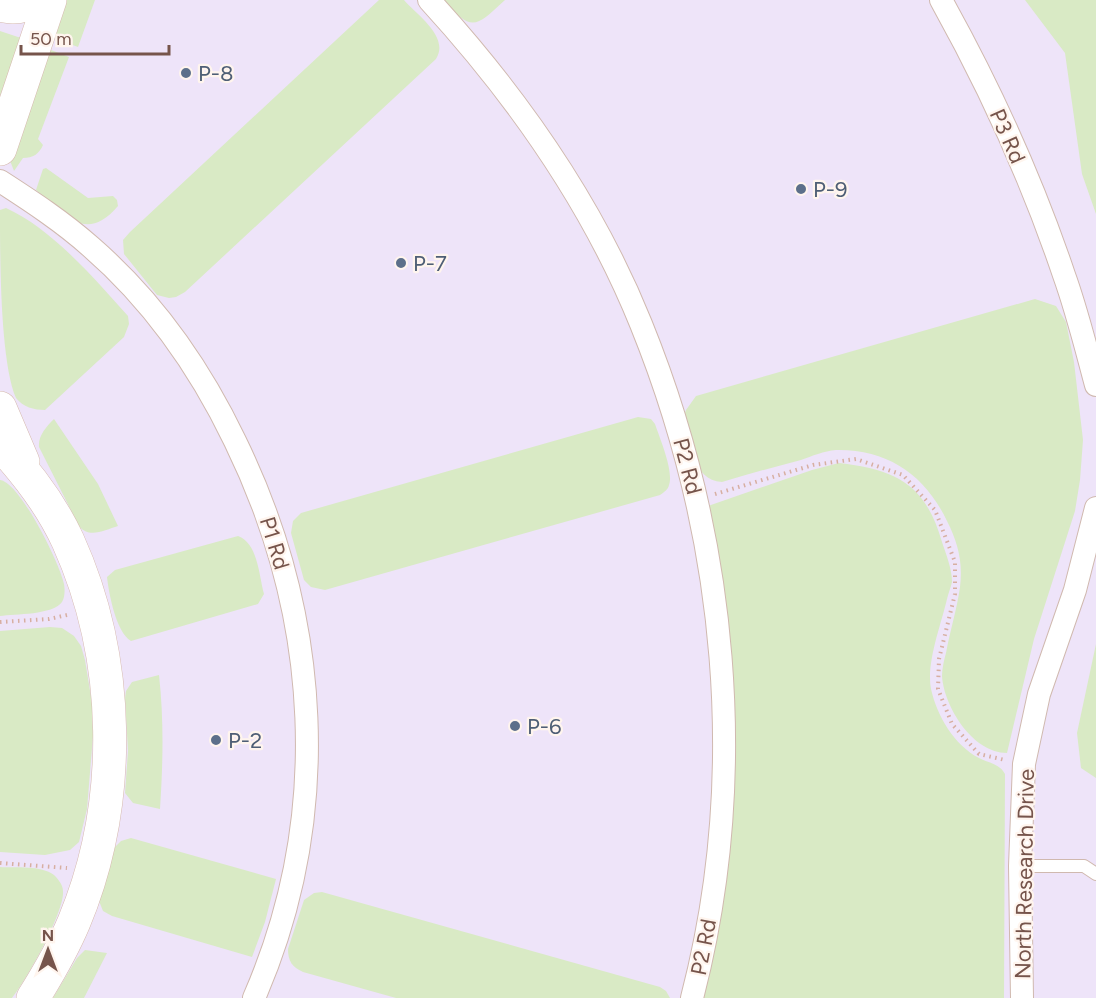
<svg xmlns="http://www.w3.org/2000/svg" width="1096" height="998" font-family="Figtree,sans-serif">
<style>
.education{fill:#eee4f9}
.green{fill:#d9eac5}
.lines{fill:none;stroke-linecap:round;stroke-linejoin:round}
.lane-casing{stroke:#d0b9af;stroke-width:14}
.street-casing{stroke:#d0b9af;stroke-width:24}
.secondary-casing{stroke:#d6baaf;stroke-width:34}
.path{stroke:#d7afa2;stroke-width:4;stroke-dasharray:1.5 4.5;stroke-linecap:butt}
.lane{stroke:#fff;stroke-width:12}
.street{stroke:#fff;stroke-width:22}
.secondary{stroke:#fff;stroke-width:33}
.service-dot{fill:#5c6f8a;stroke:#fff5ee;stroke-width:2}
.labels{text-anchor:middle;stroke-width:4.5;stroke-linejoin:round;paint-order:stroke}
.service-label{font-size:22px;fill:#4e5e75;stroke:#fff5ee;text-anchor:start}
.street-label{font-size:22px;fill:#76544b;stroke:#fff5ee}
</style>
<rect width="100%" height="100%" fill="#fcf1e7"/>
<rect class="education" x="0" y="0" width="1096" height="998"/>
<g class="green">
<path d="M58,0H95L78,47L46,35Z"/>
<path d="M379,0H404C417,15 450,37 436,59L185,292L176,297L169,298L157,295L124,254L123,240L130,232Z"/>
<path d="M443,0H505C475,28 472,32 443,0Z"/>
<path d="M1025,0H1096V214L1082,174L1065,53Z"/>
<path d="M0,31L21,38L0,96Z"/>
<path d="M46,48L69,57L38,139L43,145C39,154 33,158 23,158L14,171L9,158Z"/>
<path d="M46,168L88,198L113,196L117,200L118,206C85,245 64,213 36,190L43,169Z"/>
<path d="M6,208C51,228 95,279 128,316L129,324L124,337L45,410C34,410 23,407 16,398C0,361 0,256 0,210Z"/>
<path d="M1035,299L1056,306L1066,322L1074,362L1083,440L1080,480L1075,511L1034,639L1007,753C973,753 944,707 942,676C942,669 944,660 946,653C950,631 957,609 960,587C963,562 958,543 947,521C925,475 888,449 836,450C824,451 812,456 801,460C774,467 748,474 722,482C692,480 690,442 683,418L686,410L696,396Z"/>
<path d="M638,417L651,419L655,424C660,439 674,471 669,485C668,490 664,492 660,495L325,590L311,587L304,580L291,533L293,521L301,513Z"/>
<path d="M54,419L98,484L118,526C105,530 89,539 79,526L39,447C38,436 46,427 54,419Z"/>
<path d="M839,463C896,470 925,483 942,542C946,554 952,569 952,582C951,587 948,594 947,599C941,625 926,663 931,689C937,716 954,745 979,758C989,763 1000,764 1005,774L1004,998H702L724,889L708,506L812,470Z"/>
<path d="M0,480C20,482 60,564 64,584C65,589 65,597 62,602C53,615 15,614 0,616Z"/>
<path d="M238,536C258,543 259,576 264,594L258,604L131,641C116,632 109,594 107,577L115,570Z"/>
<path d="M50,627L62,628L74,636L81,646L85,660L92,703L93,736L87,809L79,842L70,850L45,855L0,852V631Z"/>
<path d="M1096,644V778L1081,768L1077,733Z"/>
<path d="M159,675C164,720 163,763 160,809L133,803L125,793L128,751L125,698L126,691L132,682Z"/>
<path d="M131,838L276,879L265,922L252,957L112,916L103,911L99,901L115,847L121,841Z"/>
<path d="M0,867C16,868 41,865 54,875C58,879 63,885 63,891C65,911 26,981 12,998H0Z"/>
<path d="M322,892L660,987L666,991L670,998H396L303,972C292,967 288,961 288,949L304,900L314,893Z"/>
<path d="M85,950L107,953L84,998H53L77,958Z"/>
</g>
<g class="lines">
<g class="lane-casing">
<path id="lane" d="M1020,866H1084L1096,874"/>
</g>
<g class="street-casing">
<g id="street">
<path d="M429,0C516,95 593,205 641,324C727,536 750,775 692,998"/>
<path d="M941,0C990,88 1032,180 1064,275C1077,311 1086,348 1096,385"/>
<path d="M0,181C31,201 63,222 91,247C152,300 200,368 235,441C321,617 333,817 254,998"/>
<path d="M1022,998L1020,866L1024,764L1039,694L1075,590L1096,508"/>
</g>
</g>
<g class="secondary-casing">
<g id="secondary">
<path d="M0,5C13,9 27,6 39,0"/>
<path d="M0,149L50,0"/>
<path d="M0,408L23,462"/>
<path d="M0,444C27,473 51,504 68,541C121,658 124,802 74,922C63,948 48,974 33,998"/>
</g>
</g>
<g class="path">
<path d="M715,494L813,465L856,459L903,475L935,510L955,562V594L939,659L938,689L952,724L979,754L1005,760"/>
<path d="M0,622L49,619L67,615"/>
<path d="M0,863L67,868"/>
</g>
<use href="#lane" class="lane"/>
<use href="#street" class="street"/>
<use href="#secondary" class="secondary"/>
</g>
<g class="service-dot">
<circle cx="186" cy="73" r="6"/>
<circle cx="801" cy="189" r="6"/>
<circle cx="401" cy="263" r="6"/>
<circle cx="515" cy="726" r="6"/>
<circle cx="216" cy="740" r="6"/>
</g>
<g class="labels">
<g class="service-label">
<text x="198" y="81">P-8</text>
<text x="813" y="197">P-9</text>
<text x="413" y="271">P-7</text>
<text x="527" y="734">P-6</text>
<text x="228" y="748">P-2</text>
</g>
<g class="street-label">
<text transform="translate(1008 136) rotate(66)" y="8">P3 Rd</text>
<text transform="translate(688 466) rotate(75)" y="8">P2 Rd</text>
<text transform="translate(275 543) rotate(73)" y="8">P1 Rd</text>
<text transform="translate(1024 874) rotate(-89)" y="8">North Research Drive</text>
<text transform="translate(703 947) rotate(-79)" y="8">P2 Rd</text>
</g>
</g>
<g transform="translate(48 950)" stroke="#fff5ee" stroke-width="4.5" paint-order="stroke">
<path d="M0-4.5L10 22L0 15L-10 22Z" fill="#76544b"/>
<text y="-9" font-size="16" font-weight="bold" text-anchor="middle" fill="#76544b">N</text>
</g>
<path d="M21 45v9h148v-9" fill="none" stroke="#76544b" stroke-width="3"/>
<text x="30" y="45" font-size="18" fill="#76544b" stroke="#fff5ee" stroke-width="4.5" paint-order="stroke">50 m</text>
</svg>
